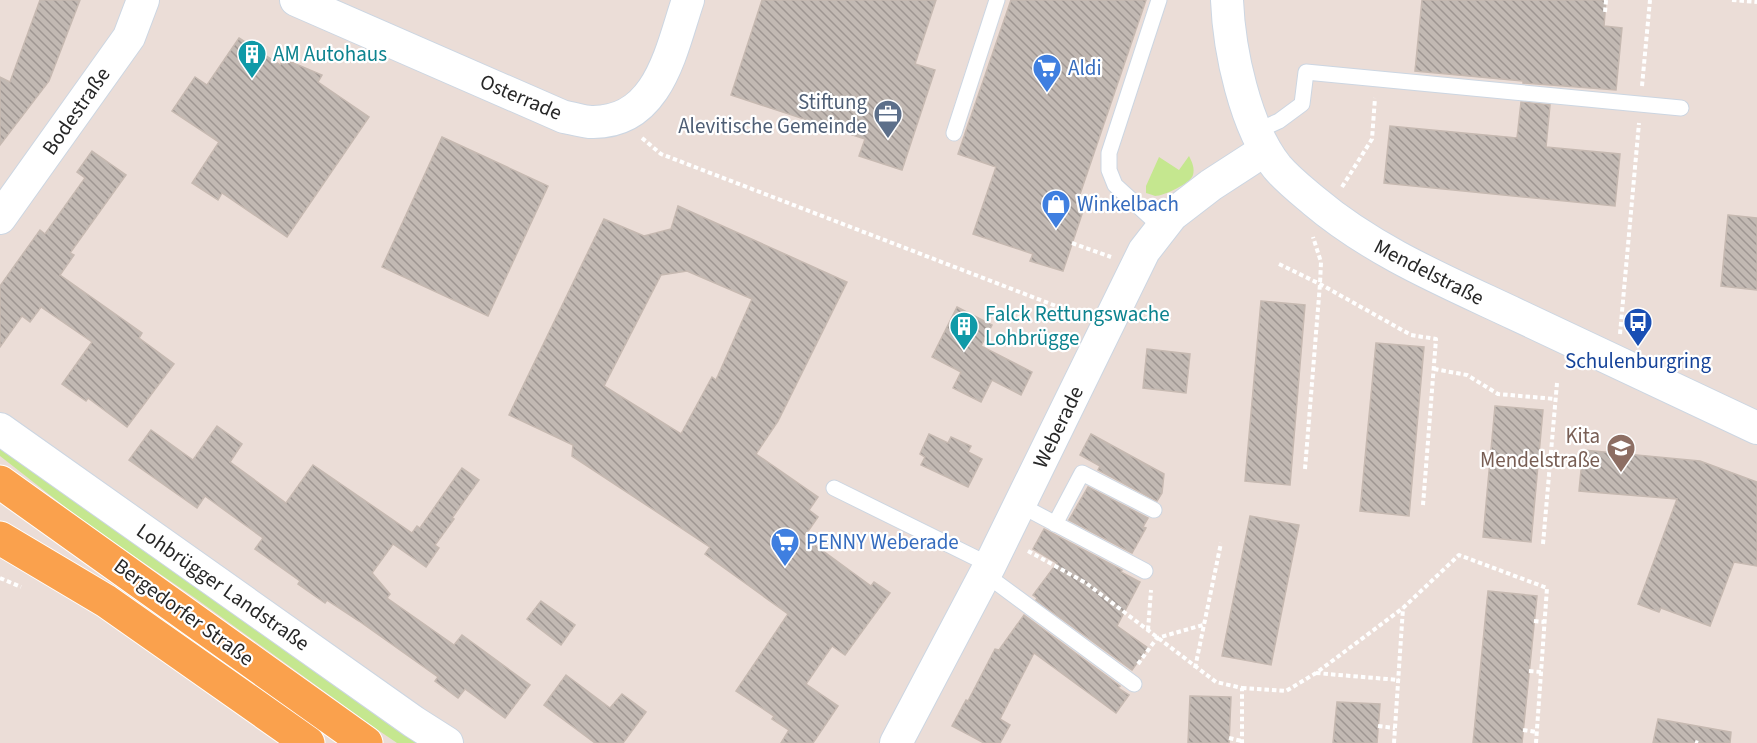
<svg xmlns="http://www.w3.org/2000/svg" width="1757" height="743" font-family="'Source Sans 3',sans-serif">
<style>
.grass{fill:#c5e78f}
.building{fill:url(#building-back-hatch);stroke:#c6b9b1;stroke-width:1.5;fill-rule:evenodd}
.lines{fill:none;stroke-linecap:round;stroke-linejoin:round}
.service-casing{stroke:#ccd6e2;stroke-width:17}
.minor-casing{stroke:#ccd6e2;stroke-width:34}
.primary-casing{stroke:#fff;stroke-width:35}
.path{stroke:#fff;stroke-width:4;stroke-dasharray:4.5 3;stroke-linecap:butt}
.service{stroke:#fff;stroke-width:15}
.minor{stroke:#fff;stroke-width:32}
.primary{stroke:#faa14d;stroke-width:33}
.labels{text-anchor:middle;stroke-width:4.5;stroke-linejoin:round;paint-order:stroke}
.culture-label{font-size:21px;fill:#0d838f;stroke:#fff;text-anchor:start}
.shop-label{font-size:21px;fill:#366cbe;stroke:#fff;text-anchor:start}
.street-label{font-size:21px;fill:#272727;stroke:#fff}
.service-label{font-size:21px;fill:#4e5e75;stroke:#fff;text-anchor:end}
.transit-label{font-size:21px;fill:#164399;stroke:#fff}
.education-label{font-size:21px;fill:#785e54;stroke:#fff;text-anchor:end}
</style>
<defs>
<pattern id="building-back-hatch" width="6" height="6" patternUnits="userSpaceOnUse" patternTransform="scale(1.5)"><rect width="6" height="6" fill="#c2b9b3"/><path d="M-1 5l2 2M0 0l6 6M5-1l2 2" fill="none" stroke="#9e9692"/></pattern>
</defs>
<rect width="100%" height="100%" fill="#ebddd7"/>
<g class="grass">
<path d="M1189,156C1192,162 1195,168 1193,175C1191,183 1164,196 1155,196C1155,196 1147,193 1146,193V186L1159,157L1179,170Z"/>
<path d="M0,442L421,743H397L375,728L195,598L83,521L0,456Z"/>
</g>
<g class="building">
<path d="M40,0H80L49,81L0,145V77L10,82Z"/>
<path d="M762,0H936L915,64L935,70L902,170L859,156L865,139L731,95Z"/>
<path d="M1011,0H1146L1076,206L1084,208L1063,271L1030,261L1033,254L973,234L996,167L958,154Z"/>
<path d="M1422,0H1606L1604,26L1622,28L1616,90L1523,83V81L1415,71Z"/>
<path d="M239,38L280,65L284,59L322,75L318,82L369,117L287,237L222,193L218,200L192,183L219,142L172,111L195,77L207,85Z"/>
<path d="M1521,102L1550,105L1546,147L1620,154L1615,206L1384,183L1390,126L1517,138Z"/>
<path d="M442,137L548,186L488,316L382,267Z"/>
<path d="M92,151L126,175L70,253L74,255L60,275L142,333L139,338L174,364L127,427L88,398L86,401L62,384L92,342L41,307L30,322L22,316L0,347V286L40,230L45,234L85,178L77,172Z"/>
<path d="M678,206L847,282L778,421L756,454L818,497L809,510L818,517L804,537L871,586L874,582L890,593L845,655L832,646L806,684L838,706L813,743H781L789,730L772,719L774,716L736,691L788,614L705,554L710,547L572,456L573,445L509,415L604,219L644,236L671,229ZM687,271L752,299L716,380L712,377L681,434L604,386L661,275Z"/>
<path d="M1728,215L1757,218V290L1721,286Z"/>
<path d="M1261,301L1305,305L1290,485L1245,481Z"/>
<path d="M957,307L992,325L981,346L1032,372L1021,395L992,380L981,402L953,388L961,372L932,357Z"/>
<path d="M1376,343L1424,347L1409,516L1360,511Z"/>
<path d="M1147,349L1190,354L1186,393L1143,388Z"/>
<path d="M1495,406L1543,410L1531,542L1483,537Z"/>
<path d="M217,426L242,444L230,462L286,503L313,465L412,533L417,526L420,528L462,468L479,480L452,518L454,519L435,545L439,548L426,567L393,544L372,573L390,594L387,598L454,645L462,635L530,685L505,718L465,689L458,698L435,681L438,677L359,621L327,600L325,603L298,584L300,581L255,549L263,538L205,496L197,508L129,460L151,430L193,460Z"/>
<path d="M929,434L948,443L951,437L971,446L968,452L982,459L968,487L921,465L925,457L920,454Z"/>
<path d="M1091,434L1164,474L1162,493L1157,501L1098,470L1100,466L1080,455Z"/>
<path d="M1583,450L1700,461L1757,482V566L1734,562L1710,626L1661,608L1659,612L1638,604L1677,499L1579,491Z"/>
<path d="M1088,487L1148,518L1143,527L1146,528L1132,553L1069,520Z"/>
<path d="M1250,516L1299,525L1271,665L1222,656Z"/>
<path d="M1044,529L1122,570L1121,572L1140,582L1117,626L1148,648L1132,670L1036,600L1037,598L1033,595L1057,563L1033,549Z"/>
<path d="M1488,591L1537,596L1522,743H1473Z"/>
<path d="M541,601L575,625L561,645L527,619Z"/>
<path d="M1024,615L1120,686L1118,688L1129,695L1116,713L1034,653L1000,719L1010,725L1000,743H984L952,726L966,700L968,701L995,649L999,650Z"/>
<path d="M566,675L610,708L622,694L646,712L623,743H595L544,705Z"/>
<path d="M1190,696L1231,697L1229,743H1188Z"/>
<path d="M1337,702L1380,704L1377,743H1333Z"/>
<path d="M1658,719L1731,732L1730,743H1653Z"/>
</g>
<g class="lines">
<g class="service-casing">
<g id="service">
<path d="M1159,0L1109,153V170L1115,185L1162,228"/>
<path d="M1257,131L1279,121L1302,104L1306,72L1681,108"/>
<path d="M954,133L997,0"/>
<path d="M834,488L990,565"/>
<path d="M1020,505L1145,571"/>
<path d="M1055,524L1082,473L1154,510"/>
<path d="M985,574L1134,684"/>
</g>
</g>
<g class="minor-casing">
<g id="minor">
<path d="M296,0L564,117C573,118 583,122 592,122C659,123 671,50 688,0"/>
<path d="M1227,0C1229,50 1245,127 1277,167C1288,180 1301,190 1314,201C1373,251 1445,281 1515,314C1595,352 1676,390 1757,428"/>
<path d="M0,218L129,37L143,0"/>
<path d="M0,429L414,722L447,743"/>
<path d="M896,743L990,565L1144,251L1172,215L1211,185L1265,150"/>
</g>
</g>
<g class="primary-casing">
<g id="primary">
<path d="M0,482L366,743"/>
<path d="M0,538L106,601L308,743"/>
</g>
</g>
<g class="path">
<path d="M1732,0L1757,2"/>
<path d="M1605,12L1606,0"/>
<path d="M1642,86L1650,0"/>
<path d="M642,138L661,154L1082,316"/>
<path d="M1342,187L1372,139L1375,98"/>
<path d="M1072,243L1111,257"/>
<path d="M1279,264L1320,284L1411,335L1436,339L1423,505"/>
<path d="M1620,334L1639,123"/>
<path d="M1434,369L1467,375L1498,394L1555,399"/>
<path d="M1305,469L1320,284L1321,262L1313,237"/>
<path d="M1543,544L1557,383"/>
<path d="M1028,551L1086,583L1216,682L1242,688V743"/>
<path d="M0,578L21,587"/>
<path d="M1534,621L1544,622"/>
<path d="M1148,630L1151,590"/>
<path d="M1138,664L1157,638L1203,625"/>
<path d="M1195,668L1221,543"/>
<path d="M1529,671L1541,672"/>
<path d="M1316,673L1399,680"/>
<path d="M1242,688L1286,691L1316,673L1403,608L1459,555L1547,588L1536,743"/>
<path d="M1378,726L1395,728"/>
<path d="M1523,730L1537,732"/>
<path d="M1229,738L1242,741"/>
<path d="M1695,742L1698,743"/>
<path d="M1394,743L1403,608"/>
</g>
<use href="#service" class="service"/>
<use href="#minor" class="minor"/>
<use href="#primary" class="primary"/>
</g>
<defs>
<g id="building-pin" transform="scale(1.5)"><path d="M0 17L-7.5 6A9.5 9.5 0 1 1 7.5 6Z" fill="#0f9aa8" stroke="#fff"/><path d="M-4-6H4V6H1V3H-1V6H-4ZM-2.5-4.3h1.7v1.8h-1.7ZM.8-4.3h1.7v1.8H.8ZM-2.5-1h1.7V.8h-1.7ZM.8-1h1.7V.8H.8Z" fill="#fff"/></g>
<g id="supermarket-pin" transform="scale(1.5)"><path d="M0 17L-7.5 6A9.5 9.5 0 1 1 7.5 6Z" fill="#3f7fe0" stroke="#fff"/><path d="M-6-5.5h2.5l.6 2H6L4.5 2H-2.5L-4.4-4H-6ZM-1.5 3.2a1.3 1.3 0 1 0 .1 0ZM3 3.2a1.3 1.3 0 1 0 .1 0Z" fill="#fff"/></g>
<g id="office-pin" transform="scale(1.5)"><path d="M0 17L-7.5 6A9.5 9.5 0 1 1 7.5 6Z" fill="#5c6f8a" stroke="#fff"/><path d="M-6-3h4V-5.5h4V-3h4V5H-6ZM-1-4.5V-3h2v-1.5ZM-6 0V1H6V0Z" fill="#fff"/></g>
<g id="shop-pin" transform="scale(1.5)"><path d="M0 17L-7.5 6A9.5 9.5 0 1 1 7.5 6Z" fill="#3f7fe0" stroke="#fff"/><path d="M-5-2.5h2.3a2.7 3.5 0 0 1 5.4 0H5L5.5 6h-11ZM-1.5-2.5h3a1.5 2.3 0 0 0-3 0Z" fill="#fff"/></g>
<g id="bus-pin" transform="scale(1.5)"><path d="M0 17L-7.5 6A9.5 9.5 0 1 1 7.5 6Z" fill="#1a4fb4" stroke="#fff"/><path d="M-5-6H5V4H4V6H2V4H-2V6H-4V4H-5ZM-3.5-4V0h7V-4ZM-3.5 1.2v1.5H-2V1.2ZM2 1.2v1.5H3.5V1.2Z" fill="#fff"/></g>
<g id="school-pin" transform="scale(1.5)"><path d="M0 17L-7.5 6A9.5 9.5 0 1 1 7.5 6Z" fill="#8d6e63" stroke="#fff"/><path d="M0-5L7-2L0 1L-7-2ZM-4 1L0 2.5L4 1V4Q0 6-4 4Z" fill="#fff"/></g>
</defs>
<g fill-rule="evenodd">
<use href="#building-pin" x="252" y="54"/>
<use href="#supermarket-pin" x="1047" y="68"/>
<use href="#office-pin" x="888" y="114"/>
<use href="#shop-pin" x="1056" y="204"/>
<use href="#bus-pin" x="1638" y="322"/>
<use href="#building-pin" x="964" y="326"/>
<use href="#school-pin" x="1621" y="448"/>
<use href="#supermarket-pin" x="785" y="542"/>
</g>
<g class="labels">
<g class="culture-label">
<text x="273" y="61">AM Autohaus</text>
<text x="985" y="321">Falck Rettungswache<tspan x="985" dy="24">Lohbrügge</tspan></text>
</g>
<g class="shop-label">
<text x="1068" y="75">Aldi</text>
<text x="1077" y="211">Winkelbach</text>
<text x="806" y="549">PENNY Weberade</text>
</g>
<g class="street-label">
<text transform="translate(521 97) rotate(23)" y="7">Osterrade</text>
<text transform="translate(76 111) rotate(-55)" y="7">Bodestraße</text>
<text transform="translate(1429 272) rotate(27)" y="7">Mendelstraße</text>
<text transform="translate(1058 427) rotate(-64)" y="7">Weberade</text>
<text transform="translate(223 587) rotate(35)" y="7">Lohbrügger Landstraße</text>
<text transform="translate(184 612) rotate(36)" y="7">Bergedorfer Straße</text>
</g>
<g class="service-label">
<text x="867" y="109">Stiftung<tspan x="867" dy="24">Alevitische Gemeinde</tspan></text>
</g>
<g class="transit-label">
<text x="1638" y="368">Schulenburgring</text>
</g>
<g class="education-label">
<text x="1600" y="443">Kita<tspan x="1600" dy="24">Mendelstraße</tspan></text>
</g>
</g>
</svg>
